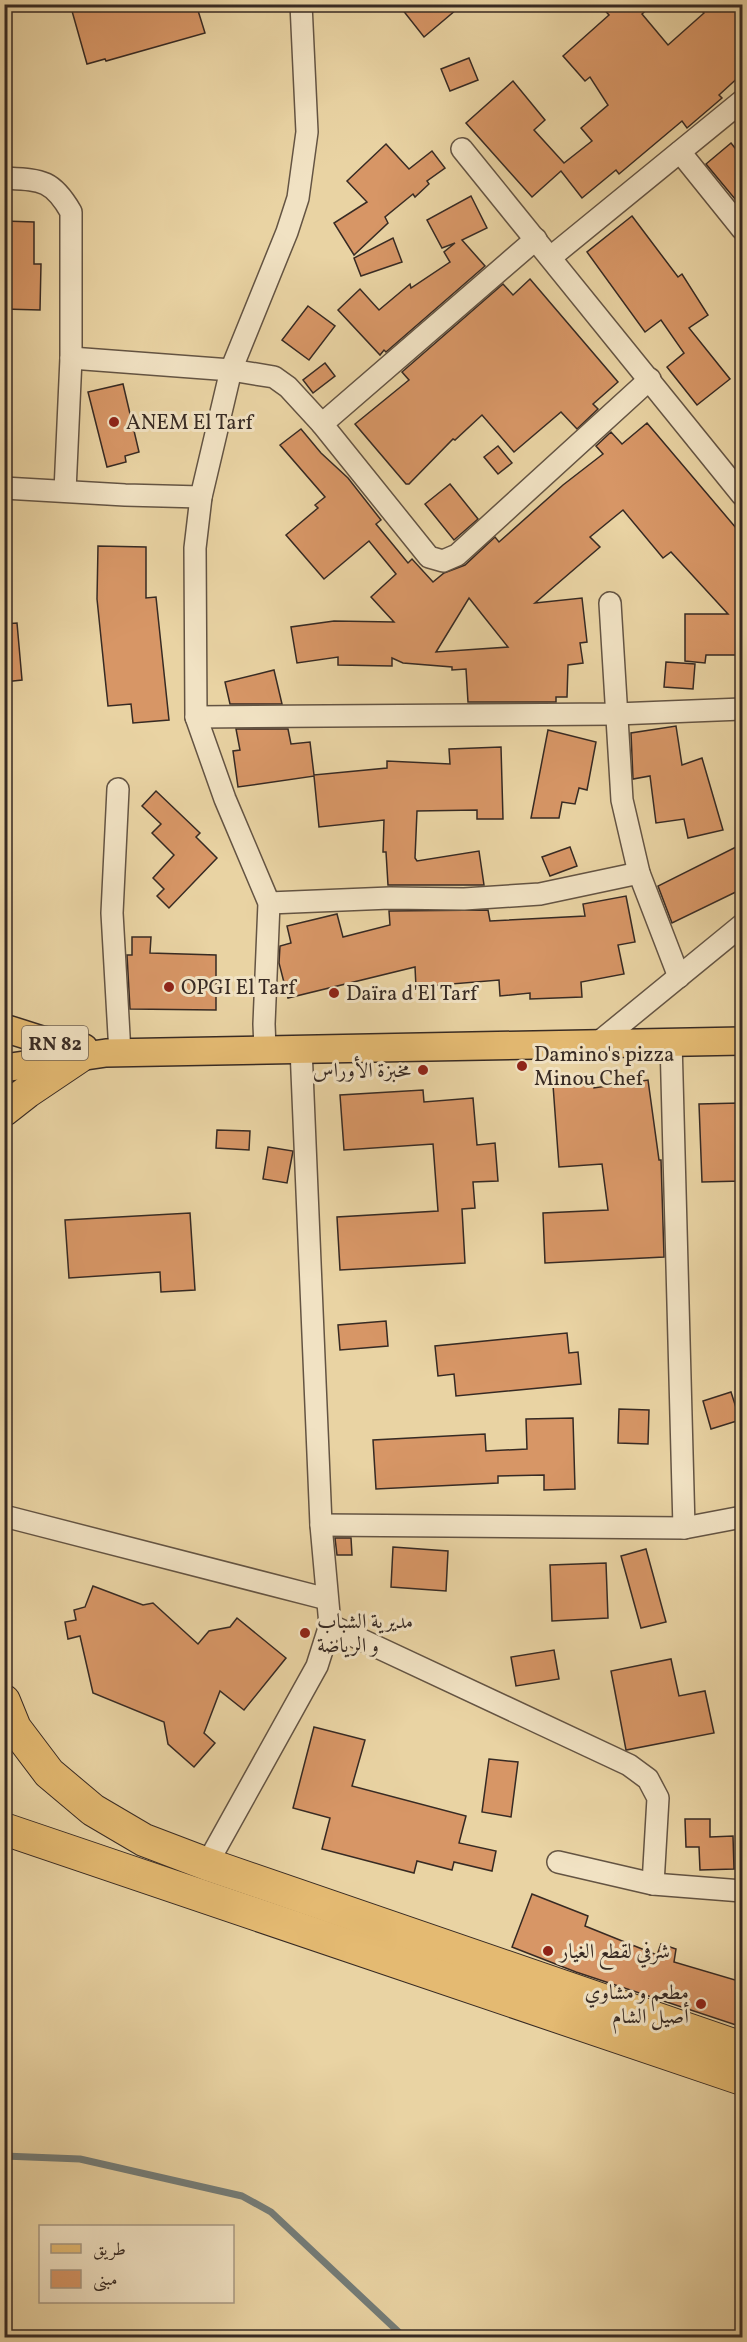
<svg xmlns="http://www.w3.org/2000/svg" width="747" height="2342" font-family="Vollkorn,Amiri,serif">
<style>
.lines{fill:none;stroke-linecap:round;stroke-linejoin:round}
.stream{stroke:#747d79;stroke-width:7}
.building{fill:#d79666;stroke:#372a23;stroke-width:1.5;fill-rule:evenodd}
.minor-casing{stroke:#645443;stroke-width:24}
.major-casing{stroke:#372a23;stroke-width:30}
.highway-casing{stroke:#372a23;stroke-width:34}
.minor{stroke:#f1e2c3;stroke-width:21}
.major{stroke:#e4ba72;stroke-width:27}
.highway{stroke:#e4ba72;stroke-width:32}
.poi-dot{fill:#8f2418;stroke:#f1e2c3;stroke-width:2}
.labels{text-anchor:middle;stroke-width:6;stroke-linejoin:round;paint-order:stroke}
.shield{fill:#f1e2c3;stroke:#6f6153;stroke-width:1.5}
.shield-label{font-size:20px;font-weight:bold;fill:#372a23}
.poi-label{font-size:21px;fill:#372a23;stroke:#f1e2c3;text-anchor:start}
</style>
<rect width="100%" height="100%" fill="#e9d3a3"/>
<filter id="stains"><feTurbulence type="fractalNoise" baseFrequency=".00333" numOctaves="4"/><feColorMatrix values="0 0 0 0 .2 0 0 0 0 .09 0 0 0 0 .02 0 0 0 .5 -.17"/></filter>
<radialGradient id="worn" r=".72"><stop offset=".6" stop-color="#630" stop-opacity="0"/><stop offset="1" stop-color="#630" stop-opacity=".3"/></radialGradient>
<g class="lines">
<path class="stream" d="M4,2156L80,2159L242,2196L271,2212L405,2338"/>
</g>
<g class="building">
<path d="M70,4H196L205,33L106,61L105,59L87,64Z"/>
<path d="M398,4H463L424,37Z"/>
<path d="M599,4H653L642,14L668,45L704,13L696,4H742V74L719,95L722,98L687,128L682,121L619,174L616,170L582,198L561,171L532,197L466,123L513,81L545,120L534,130L564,163L592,141L581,128L608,105L590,77L585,81L563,56L609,15Z"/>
<path d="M469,58L478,80L450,91L441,69Z"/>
<path d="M731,143L742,157V193L735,199L706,164Z"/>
<path d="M386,144L409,169L432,151L445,168L427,181L429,184L415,197L413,194L385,217L388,223L354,255L334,223L367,202L347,181Z"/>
<path d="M471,196L487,228L462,240L485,266L386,352L384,350L380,355L338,310L360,289L379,310L410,284L411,288L450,262L444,252L455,243L442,248L427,220Z"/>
<path d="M632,216L678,277L682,274L708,315L689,328L730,379L697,405L667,367L684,353L661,320L645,332L587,252Z"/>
<path d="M4,221L34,222V264H41L40,310L4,309Z"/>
<path d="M393,238L402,262L361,276L354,258Z"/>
<path d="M530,279L618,382L593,404L598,409L577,429L561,412L514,452L482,415L455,440L453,439L409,484H406L355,424L409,380L402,372L503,284L513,295Z"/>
<path d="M308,306L335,326L309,360L282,340Z"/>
<path d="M325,363L335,376L313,393L303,380Z"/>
<path d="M123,384L139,452L125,456L126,462L107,467L88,392Z"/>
<path d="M647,423L742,535V610L737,614L739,655H706L705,663L685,661V614H728L671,552L663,558L623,510L590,537L600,547L535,603L582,598L587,642L580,643L583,663L568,665L567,697H556V702H468L466,669L452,670V667L403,663L392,658V666L338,665V657L297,663L291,627L334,621L394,622L371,597L396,574L369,541L324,579L286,535L318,508L315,505L325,497L280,445L301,429L321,453L348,478L381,520L376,524L408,563L412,559L433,582L444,573L465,565L495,537L499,542L563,485L603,454L596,446L611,432L622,444ZM469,598L508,647L436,652Z"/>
<path d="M498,446L512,463L498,474L484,457Z"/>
<path d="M450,484L478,519L454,540L425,504Z"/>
<path d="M98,546L146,547V598L156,597L169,720L133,723L131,704L108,706L97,599Z"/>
<path d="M17,623L22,680L4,682V624Z"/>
<path d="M666,662L695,664L693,689L664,687Z"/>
<path d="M274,670L282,704H230L225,682Z"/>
<path d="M676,726L682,765L702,758L723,830L688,838L684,819L656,823L650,776L633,779L631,733Z"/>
<path d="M236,729H288L291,744L310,742L314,775L387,768V761L450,764L449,749L501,747L503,819H477V810L417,811L415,858L417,861L479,851L484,885H388L386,852H383L384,820L319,827L314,776L238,787L233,751L240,750Z"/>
<path d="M548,730L596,742L587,790L579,788L575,804L562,802L559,818H531Z"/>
<path d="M156,791L200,833L196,837L217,858L169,908L157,896L164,889L153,878L174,855L152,833L161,824L142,806Z"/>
<path d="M742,844V889L672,923L658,886Z"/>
<path d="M570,847L577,866L550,876L542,857Z"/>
<path d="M626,896L635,942L618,945L624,974L581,982L582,997L530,999V993L500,996L499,980L416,987L415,967L288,998L279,963L280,946L291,943L287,926L337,914L343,937L390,925L389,911L488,910L490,921L585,916L583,904Z"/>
<path d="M132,937H151L150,953L216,955V1010L130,1009L127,955H132Z"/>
<path d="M648,1080L659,1160H661L664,1257L545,1263L543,1213L608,1210L602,1164L559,1167L553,1085L594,1082V1088Z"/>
<path d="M423,1090L424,1102L473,1098L477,1145L495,1143L498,1181L473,1182L475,1208L462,1209L465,1263L340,1270L337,1217L438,1211L433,1144L344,1150L340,1095Z"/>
<path d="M739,1103L740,1114H742V1181L702,1182L699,1104Z"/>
<path d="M217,1130L250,1131L249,1150L216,1148Z"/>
<path d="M268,1147L293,1151L287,1183L263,1179Z"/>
<path d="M190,1213L195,1290L161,1292L160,1272L69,1278L65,1220Z"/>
<path d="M386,1321L388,1346L340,1350L338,1325Z"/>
<path d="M567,1333L569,1353L578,1352L581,1384L456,1396L454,1374L438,1376L435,1346Z"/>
<path d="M731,1392L740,1420L711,1429L703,1401Z"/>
<path d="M619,1409L649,1410L648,1444L618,1443Z"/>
<path d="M573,1418L575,1489L544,1490V1475L498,1476V1483L376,1489L373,1440L485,1434L486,1451L527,1449L526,1419Z"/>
<path d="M335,1538H351L352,1555H337Z"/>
<path d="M393,1547L448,1551L446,1591L391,1587Z"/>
<path d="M646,1549L666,1622L641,1628L621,1556Z"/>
<path d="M606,1563L608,1618L552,1621L550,1565Z"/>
<path d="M93,1586L143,1605L153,1603L198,1644L209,1631L230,1627L237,1618L286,1658L244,1710L220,1691L204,1733L215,1743L194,1767L168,1744L164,1722L93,1693L80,1636L68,1639L65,1622L76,1620L74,1610L85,1607Z"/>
<path d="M554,1650L559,1679L516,1686L511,1657Z"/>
<path d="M671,1659L679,1696L705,1691L714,1733L626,1750L611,1671Z"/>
<path d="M314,1727L365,1740L352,1786L466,1816L459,1843L496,1851L492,1871L454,1862L452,1870L417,1861L414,1873L322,1849L330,1818L293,1808Z"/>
<path d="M489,1759L518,1762L511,1817L482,1812Z"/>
<path d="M685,1819H710V1837L733,1836L734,1869L700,1870L699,1847H686Z"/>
<path d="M532,1894L588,1916L585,1926L657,1955L661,1944L676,1949L674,1962L742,1982V2027L576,1972L512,1947Z"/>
</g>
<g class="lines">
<g class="minor-casing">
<g id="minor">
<path d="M462,149L742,495"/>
<path d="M680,152L742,229"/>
<path d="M4,178C41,180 52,179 71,212V358L65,491"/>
<path d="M536,239L322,424L429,557L443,561L457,555L650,379"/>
<path d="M551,257L742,101"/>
<path d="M71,358L231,370L274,377L288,387L322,424"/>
<path d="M4,488L125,495L201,497"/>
<path d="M610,603L622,800L639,873L679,977"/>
<path d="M196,717L616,714L742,709"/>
<path d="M118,789L112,913L120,1053"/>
<path d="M269,903L390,898L464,899L540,894L639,873"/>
<path d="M671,1041L684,1528"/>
<path d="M599,1042L742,925"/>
<path d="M265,1049L264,1024L269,903L225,799L196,717L195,548L201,497L231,370L287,232L298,198L307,132L301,4"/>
<path d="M4,1516L327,1599"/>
<path d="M321,1525L684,1528L742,1517"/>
<path d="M330,1625L629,1765L648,1779L658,1798L653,1884"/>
<path d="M558,1862L653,1884L742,1891"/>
<path d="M207,1864L317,1666L330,1625L321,1525L301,1048"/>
</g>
</g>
<g class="major-casing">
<g id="major">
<path d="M4,1028L42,1040L84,1048"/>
<path d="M4,1068L106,1053L742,1041"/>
</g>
</g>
<g class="highway-casing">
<g id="highway">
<path d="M4,1110L27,1092L79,1057"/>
<path d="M4,1701L15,1728L49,1773L93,1810L144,1840L207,1864L742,2048"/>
<path d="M4,1829L742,2079"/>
</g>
</g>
<use href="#minor" class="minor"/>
<use href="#major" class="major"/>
<use href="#highway" class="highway"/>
</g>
<g class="poi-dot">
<circle cx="114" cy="422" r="6"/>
<circle cx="169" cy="987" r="6"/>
<circle cx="334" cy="993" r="6"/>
<circle cx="522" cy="1066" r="6"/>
<circle cx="423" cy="1070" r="6"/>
<circle cx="305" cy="1633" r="6"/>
<circle cx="548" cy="1951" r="6"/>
<circle cx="701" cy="2004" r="6"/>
</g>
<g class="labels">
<rect class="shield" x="22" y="1026" width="66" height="34" rx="4.5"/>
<g class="shield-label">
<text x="55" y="1050">RN 82</text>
</g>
<g class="poi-label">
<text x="126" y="429">ANEM El Tarf</text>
<text x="181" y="994">OPGI El Tarf</text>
<text x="346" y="1000">Daïra d'El Tarf</text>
<text x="534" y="1061">Damino's pizza<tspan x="534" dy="24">Minou Chef</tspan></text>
<text x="411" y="1077" text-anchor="end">مخبزة الأوراس</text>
<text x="317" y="1628">مديرية الشباب<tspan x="317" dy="24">و الرياضة</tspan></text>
<text x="560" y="1958">شرفي لقطع الغيار</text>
<text x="689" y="1999" text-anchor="end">مطعم و مشاوي<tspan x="689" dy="24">أصيل الشام</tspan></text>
</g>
</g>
<rect width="747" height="2342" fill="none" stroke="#e9d3a3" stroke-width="24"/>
<rect x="6" y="6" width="735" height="2330" fill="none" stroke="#372a23" stroke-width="3"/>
<rect x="12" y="12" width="723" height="2318" fill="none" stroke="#372a23" stroke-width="1.5"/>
<rect x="39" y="2225" width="195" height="78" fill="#f1e2c3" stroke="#a79883" stroke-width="1.5"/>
<rect x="51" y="2244" width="30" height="9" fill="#e4ba72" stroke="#a79883" stroke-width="1.5"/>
<text x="93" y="2255" font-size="18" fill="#372a23">طريق</text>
<rect x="51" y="2270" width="30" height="18" fill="#d79666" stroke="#a79883" stroke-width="1.5"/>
<text x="93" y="2285" font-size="18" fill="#372a23">مبنى</text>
<rect width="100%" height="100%" filter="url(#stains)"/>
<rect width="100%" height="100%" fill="url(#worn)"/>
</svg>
